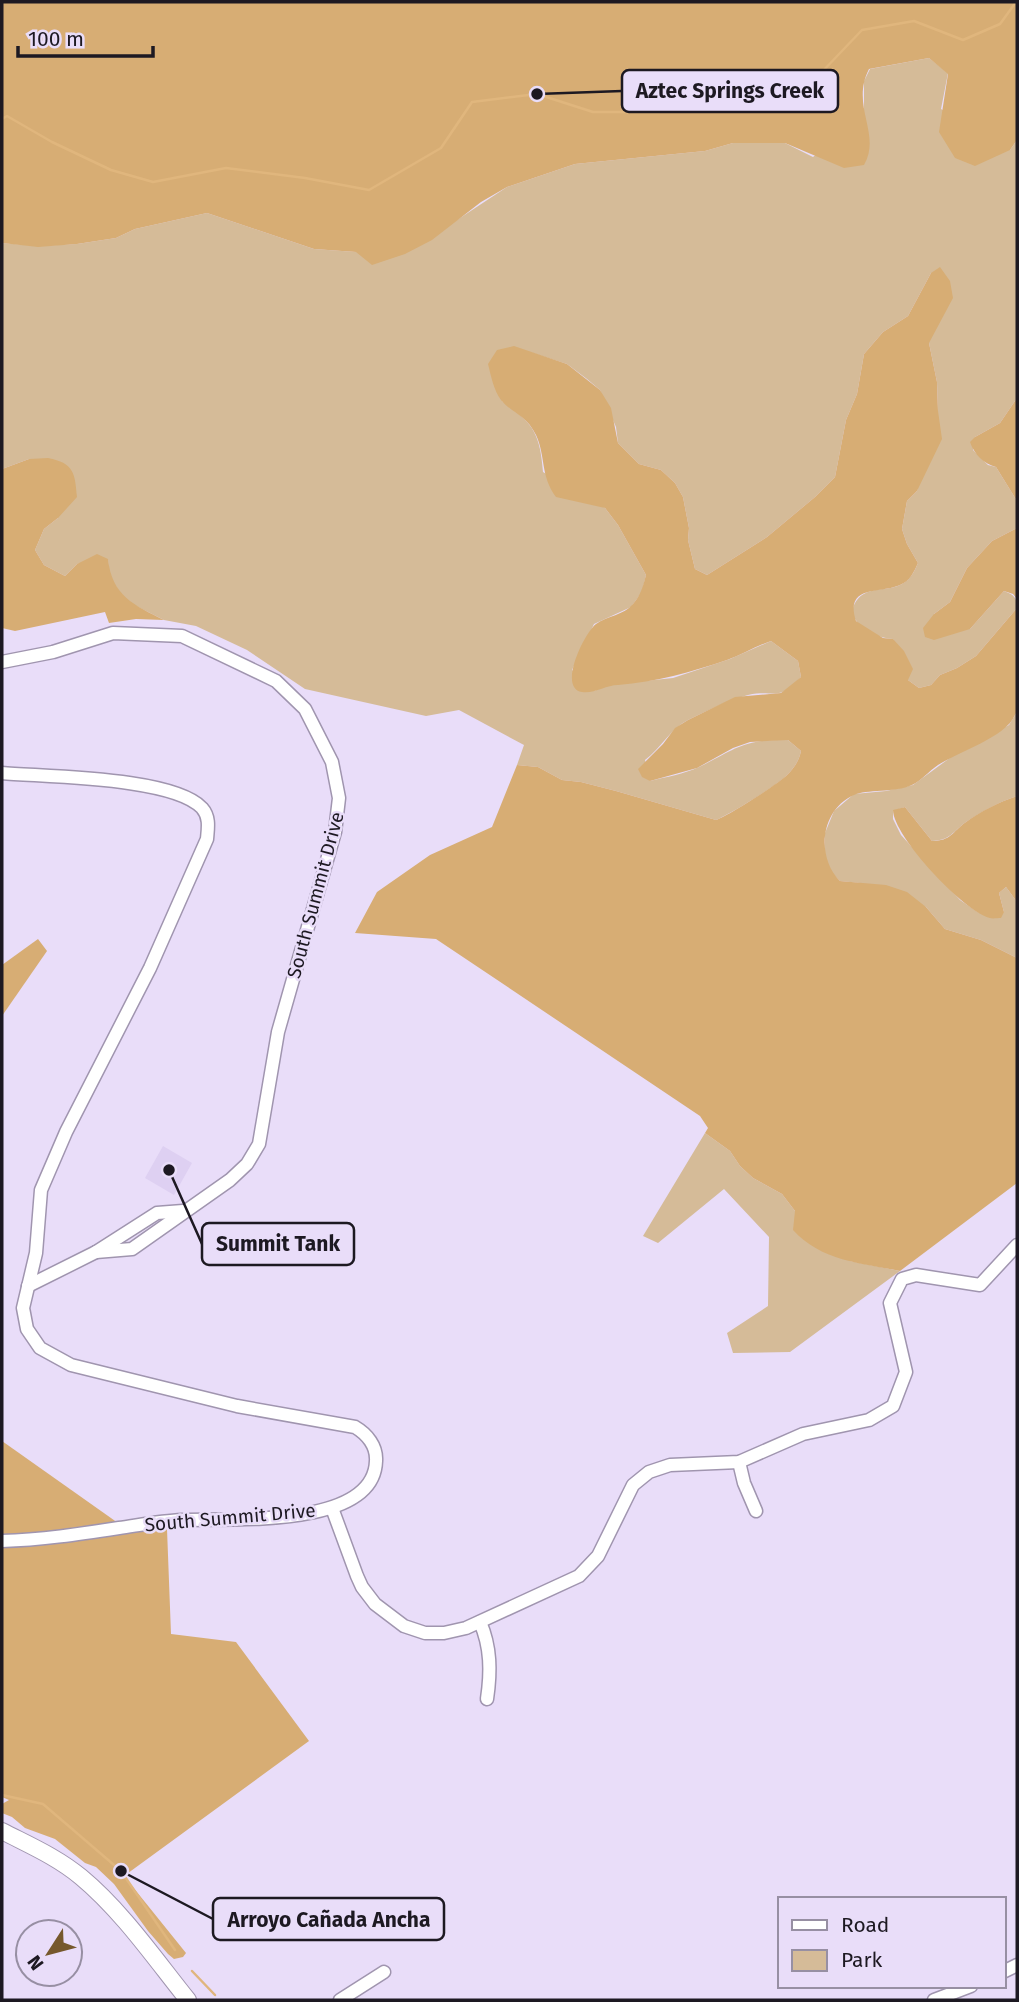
<svg xmlns="http://www.w3.org/2000/svg" width="1019" height="2002" font-family="'Fira Sans',sans-serif">
<style>
.built{fill:#ded0f2}
.green{fill:#d5bb98}
.forest{fill:#d7ad74}
.lines{fill:none;stroke-linecap:round;stroke-linejoin:round}
.stream{stroke:#e0b67d;stroke-width:2.5}
.minor-casing{stroke:#a095af;stroke-width:15}
.major-casing{stroke:#a095af;stroke-width:18}
.minor{stroke:#fff;stroke-width:12}
.major{stroke:#fff;stroke-width:16}
.labels{text-anchor:middle;stroke-width:5;stroke-linejoin:round;paint-order:stroke}
.street-label{font-size:19px;fill:#1d1922;stroke:#e9ddf9}
.leader{fill:none;stroke:#1d1922;stroke-width:2.5}
.callout-dot{fill:#1d1922;stroke:#e9ddf9;stroke-width:2.5}
.callout{fill:#e9ddf9;stroke:#1d1922;stroke-width:2.5}
.callout-label{font-size:21px;text-anchor:middle;font-weight:bold;fill:#1d1922}
</style>
<rect width="100%" height="100%" fill="#e9ddf9"/>
<path class="built" d="M163,1146L192,1163L174,1195L145,1178Z"/>
<g class="green">
<path d="M929,58L948,73L941,109L1010,150L1017,140V398L1000,423L975,437L973,450L988,465L996,467L1017,501V528L992,541L967,568L950,602L934,614L970,629L1004,591C1014,595 1017,597 1017,608L976,656L957,668L940,675L931,685L919,688L908,680L893,639C880,638 869,633 859,624C854,619 851,612 854,605C864,584 886,593 902,584C911,579 914,572 918,563L907,544L902,529L907,501L917,491L938,411L937,382L929,343L931,273L908,316L883,332L864,354L857,394L846,420L835,477L815,497L767,537L707,575L695,569L688,540L689,528L683,497L675,483L661,470L639,464L618,443L616,427L600,390L587,379L567,364L514,347L502,401C533,423 540,433 543,472L605,508L618,525L646,575L642,592L631,607L594,624L572,670L594,691L607,685L673,678L730,659L771,641L798,661L801,677C777,703 775,689 748,695C728,700 707,711 688,720C670,729 661,748 645,760L650,781C666,777 684,774 699,767C736,749 743,739 788,740L801,751C799,761 794,768 787,775C778,785 728,815 716,820L616,791L581,782L562,780L538,767L517,765L524,745L459,710L426,716L305,689L247,650L196,626L164,620L132,604L122,596L109,575L108,559L77,564L65,576L44,565L35,550L44,529L58,518L29,459L2,469V243L38,246L77,244L116,238L135,229L207,213L314,249L356,252L457,220L507,187L575,164L705,151L733,143H785L813,157L864,114V81L870,69Z"/>
<path d="M1017,712V796C999,802 982,811 966,822C952,832 951,840 932,841L905,807L893,811V819L901,835L960,900L979,913L1004,912L999,893L1006,887L1017,902V958L981,940L945,929L926,907L860,883L840,881L832,873L825,857V833L834,811L854,794L886,791L913,785L958,752L1009,725Z"/>
<path d="M705,1133L730,1151L740,1166L753,1178L782,1194L795,1211L850,1261L900,1271L790,1352L733,1353L727,1333L768,1306L769,1237L724,1189L658,1243L643,1236Z"/>
</g>
<g class="forest">
<path d="M2,2H1017V140L1010,150L975,166L955,158L939,132L948,74L929,58L869,69C850,106 882,134 864,165L844,168L785,143H733L705,151L575,164L507,187L481,202L432,240L405,254L372,265L356,252L314,249L207,213L135,229L116,238L77,244L38,247L2,243Z"/>
<path d="M940,267L950,281L953,298L929,343L937,382L938,411L942,439L917,491L907,501L902,529L907,544L918,563C914,572 910,581 900,585C881,594 844,584 856,621L883,638L893,639L904,651L913,669L908,680L919,688L931,685L940,675L957,668L976,656L1017,608V712C1014,716 1012,722 1008,725C991,742 959,752 938,765C929,771 921,781 912,785C895,793 866,789 854,795C820,810 816,857 840,881L886,885L907,892L926,907L945,929L981,940L1017,958V1183L900,1271C861,1263 821,1261 793,1230L795,1211L782,1194L753,1178L740,1166L730,1151L705,1133L708,1128L700,1116L436,939L355,933L377,892L430,855L492,827L517,765L538,767L562,780L581,782L616,791L716,820C728,816 778,784 787,775C794,768 799,761 801,751L788,740L750,742L733,748L697,768L650,781L642,777L638,769L663,744L675,728L688,720L735,697L781,693L801,677L798,661L771,641C756,646 742,655 727,660C691,672 656,682 618,685C606,685 594,694 582,692C557,688 585,632 596,624C607,616 624,615 633,604C641,595 643,586 646,575L618,525L605,508L556,497C540,475 546,457 536,435C526,415 513,414 501,400C494,391 491,376 488,364L497,350L514,346L567,364L600,390L611,408L618,443L639,464L661,470L675,483L683,497L689,528L688,540L695,569L707,575L767,537L815,497L835,477L846,420L857,394L864,354L883,332L908,316L931,273Z"/>
<path d="M1017,398V501L996,467C984,464 974,454 970,442L975,437L1000,423Z"/>
<path d="M48,458C74,463 75,473 77,497L58,518L44,529L35,550L44,565L65,576L77,564L97,554L108,559C112,596 134,605 164,620L136,619L109,623L105,612L15,631L2,628V469L29,459Z"/>
<path d="M1017,528V599L1013,594L1004,591L970,629L934,640L925,637L923,628L934,614L950,602L967,568L992,541Z"/>
<path d="M1017,796V902L1006,887L999,893L1004,912L1001,918C998,918 992,919 990,918C964,912 893,836 893,810L905,807L932,841C951,841 952,832 966,822C981,811 999,802 1017,796Z"/>
<path d="M38,939L47,951L2,1016V965Z"/>
<path d="M2,1441L118,1523L45,1533L2,1536Z"/>
<path d="M167,1529L171,1634L236,1642L309,1741L124,1876L186,1953L183,1957L174,1959L168,1954L148,1931L114,1884L96,1867L85,1863L55,1839L25,1828L12,1817L2,1813V1804L9,1800L2,1797V1546Z"/>
</g>
<g class="lines">
<g class="stream">
<path d="M2,119L7,116L52,142L111,170L153,182L226,168L305,178L369,190L441,148L472,102L537,94L593,112H659L710,88L765,97L820,74L862,30L914,21L963,40L1000,24L1016,2"/>
<path d="M2,1795L43,1804L121,1871L175,1950"/>
<path d="M192,1971L215,1995"/>
</g>
<g class="minor-casing">
<g id="minor">
<path d="M2,662L53,652L113,633L182,636L276,681L305,709L332,762L339,798L335,832L278,1032L259,1144L247,1164L230,1180L132,1249L96,1252"/>
<path d="M2,773C46,777 173,777 202,808C210,817 208,828 207,839L150,968L66,1132L41,1190L36,1253L23,1308L27,1329L40,1348L71,1365L237,1406L355,1427C367,1434 377,1446 376,1461C374,1529 229,1518 182,1520C161,1521 140,1525 119,1528C80,1534 41,1540 2,1541"/>
<path d="M28,1286L96,1252L157,1213L183,1211"/>
<path d="M739,1462L744,1483L756,1511"/>
<path d="M332,1508L357,1576L362,1587L375,1604L404,1626L425,1633H444L466,1628L579,1576L598,1556L633,1485L649,1472L670,1465L739,1462L803,1434L869,1420L893,1406L906,1372L890,1303L902,1279L916,1275L980,1285L1017,1245"/>
<path d="M480,1622C491,1647 491,1672 487,1699"/>
<path d="M1003,1972L1017,1965"/>
<path d="M340,2000L384,1972"/>
<path d="M934,2000L971,1986"/>
</g>
</g>
<g class="major-casing">
<path id="major" d="M2,1831C29,1845 57,1857 81,1877C122,1911 155,1959 188,2000"/>
</g>
<use href="#minor" class="minor"/>
<use href="#major" class="major"/>
</g>
<g class="labels">
<g class="street-label">
<text transform="translate(315 895) rotate(-75)" y="7">South Summit Drive</text>
<text transform="translate(230 1517) rotate(-5)" y="7">South Summit Drive</text>
</g>
</g>
<path class="leader" d="M537 94L622 91M169 1170L202 1244M121 1871L213 1919"/>
<g class="callout-dot">
<circle cx="537" cy="94" r="7"/>
<circle cx="169" cy="1170" r="7"/>
<circle cx="121" cy="1871" r="7"/>
</g>
<g class="callout">
<rect x="622" y="70" width="216" height="42" rx="7"/>
<rect x="202" y="1223" width="152" height="42" rx="7"/>
<rect x="213" y="1898" width="231" height="42" rx="7"/>
</g>
<g class="callout-label">
<text x="730" y="98">Aztec Springs Creek</text>
<text x="278" y="1251">Summit Tank</text>
<text x="329" y="1927">Arroyo Cañada Ancha</text>
</g>
<rect width="1019" height="2002" fill="none" stroke="#1d1922" stroke-width="7"/>
<rect x="778" y="1897" width="228" height="91" fill="#e9ddf9" stroke="#978fa3" stroke-width="2"/>
<rect x="792" y="1920" width="35" height="10" fill="#ffffff" stroke="#978fa3" stroke-width="2"/>
<text x="841" y="1932" font-size="21" fill="#1d1922">Road</text>
<rect x="792" y="1950" width="35" height="21" fill="#d5bb98" stroke="#978fa3" stroke-width="2"/>
<text x="841" y="1967" font-size="21" fill="#1d1922">Park</text>
<g transform="translate(49 1953) rotate(234)"><circle r="33" fill="#e9ddf9" stroke="#978fa3" stroke-width="2"/>
<path d="M0-5L12 26L0 18L-12 26Z" fill="#76582c"/>
<text y="-10" font-size="19" font-weight="bold" text-anchor="middle" fill="#1d1922">N</text>
</g>
<path d="M18 46v10h135v-10" fill="none" stroke="#1d1922" stroke-width="3.5"/>
<text x="28" y="46" font-size="21" fill="#1d1922" stroke="#e9ddf9" stroke-width="5" paint-order="stroke">100 m</text>
</svg>
